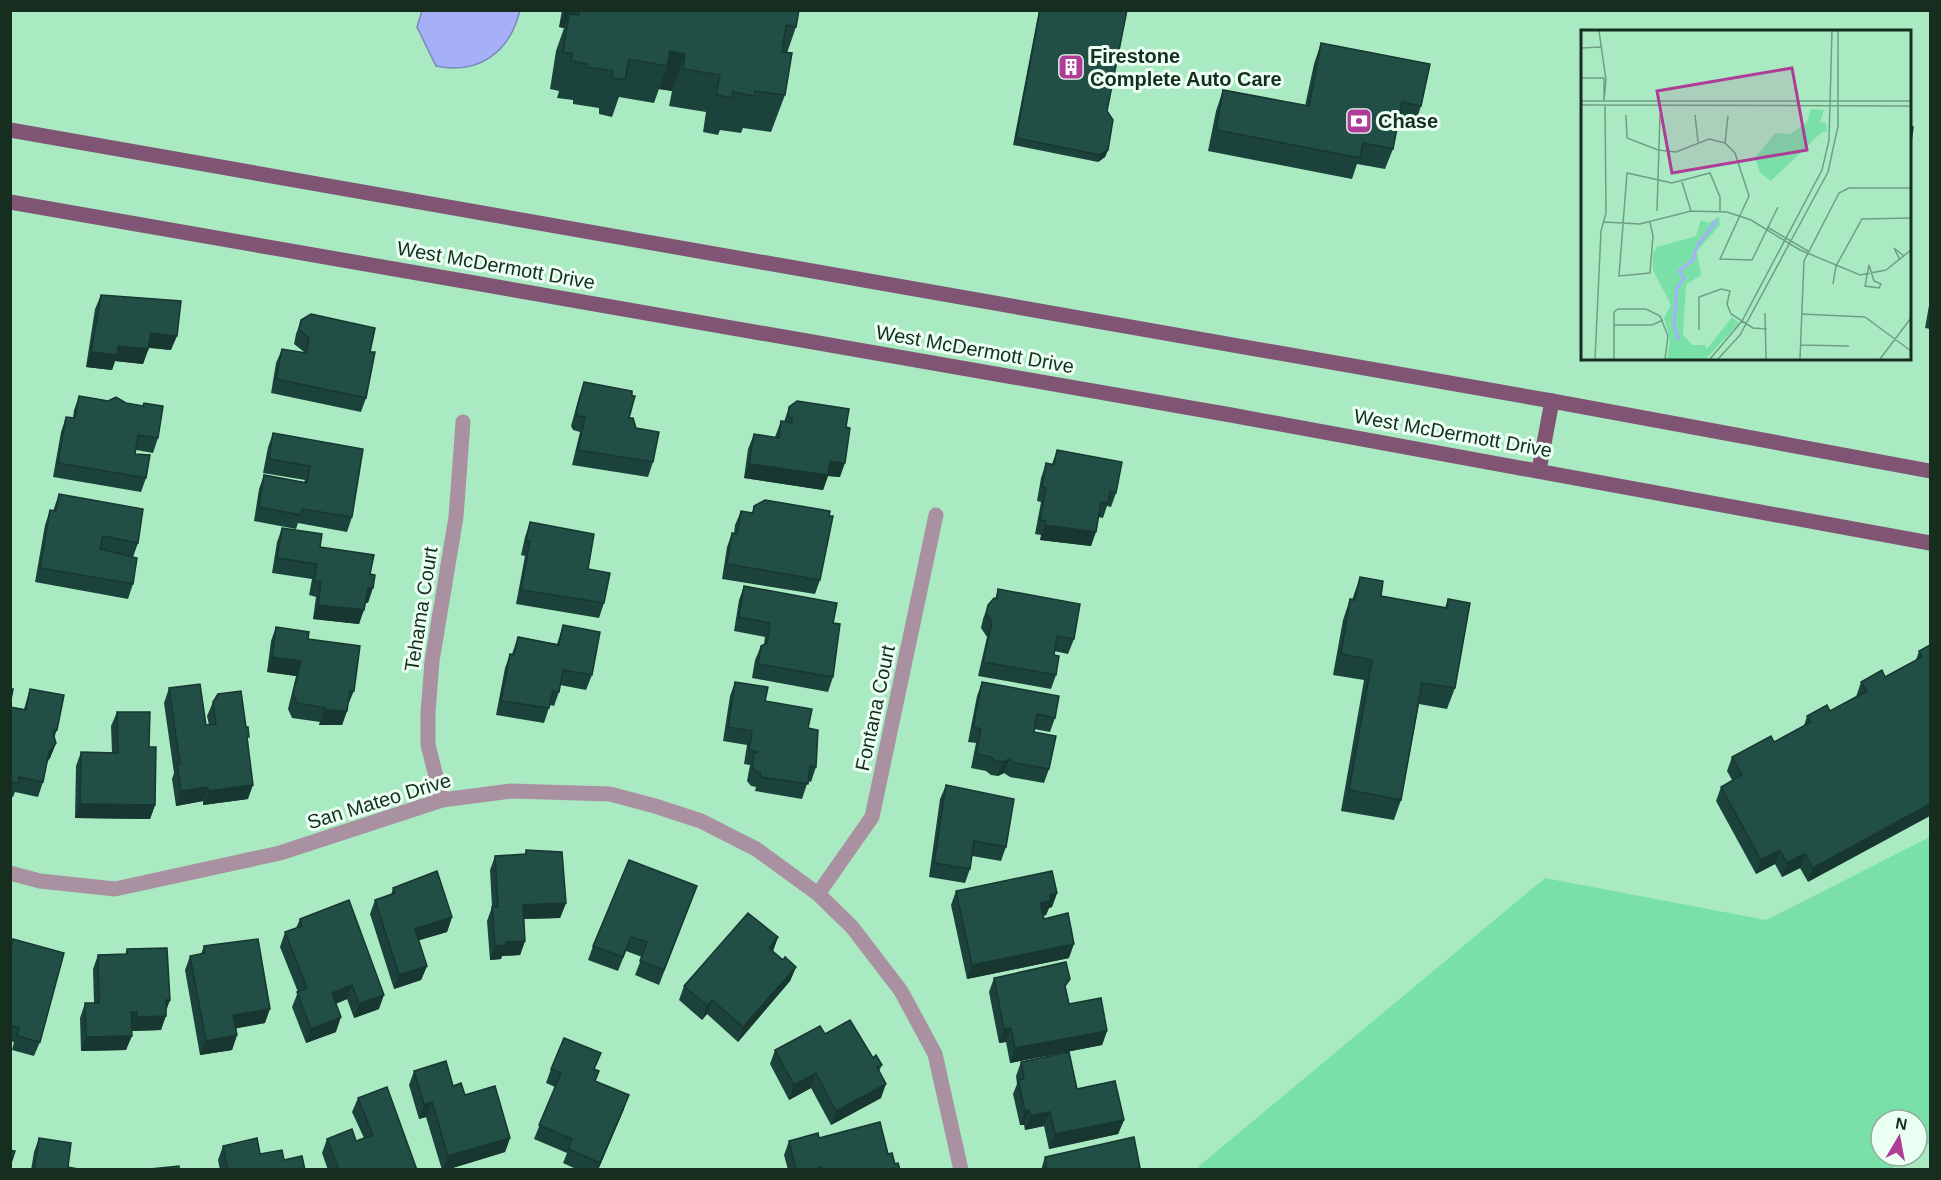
<svg xmlns="http://www.w3.org/2000/svg" width="1941" height="1180" font-family="Helvetica,sans-serif">
<style>
.green{fill:#79e1a7}
.water{fill:#a5b0f9;stroke:#7a89b8;stroke-width:1.5}
.lines{fill:none;stroke-linecap:round;stroke-linejoin:round}
.minor{stroke:#aa91a2;stroke-width:15}
.major{stroke:#805574;stroke-width:15}
.wall{fill:#1c433b}
.shaded-wall{fill:#173730}
.building{fill:#214e45;stroke:#173730;stroke-width:1.5}
.labels{text-anchor:middle;stroke-width:6;stroke-linejoin:round;paint-order:stroke}
.poi-label{font-size:20px;font-weight:bold;fill:#152e20;stroke:#ecfff3;text-anchor:start}
.street-label{font-size:20px;fill:#152e20;stroke:#ecfff3}
.inset-river{fill:none;stroke:#a5b0f9;stroke-width:3}
.inset-road{fill:none;stroke:#6e9f82;stroke-width:1.5}
.view{fill:#af3c96;fill-opacity:0.15;stroke:#af3c96;stroke-width:3}
.inset-edge{fill:none;stroke:#152e20;stroke-width:3}
</style>
<rect width="100%" height="100%" fill="#aaeac3"/>
<path class="green" d="M1930,837V1143L1917,1152V1120H1881V1156H1911L1891,1169H1199V1166L1545,878L1766,920Z"/>
<path class="water" d="M520,10C510,52 479,75 436,66L417,27L422,11Z"/>
<g class="lines">
<g class="minor">
<path d="M442,800L428,745V713L432,661L456,517L463,422"/>
<path d="M10,873L40,881L115,889L280,853L442,800L511,791L610,794L655,806L701,821L756,849L818,894L852,927L901,991L935,1054L961,1170"/>
<path d="M818,894L872,817L936,515"/>
</g>
<g class="major">
<path d="M10,130L1552,401L1930,471"/>
<path d="M10,202L1231,415L1930,543"/>
<path d="M1539,470L1552,401"/>
</g>
</g>
<g class="wall">
<path d="M562,10H799L796,27L787,53L785,95L771,132L743,128L741,133L720,130L718,135L703,132L706,112L669,106L672,91L659,89L654,103L619,97L612,117L599,114V108L573,104V100L557,98L559,91L550,89L556,51L564,28L559,27Z"/>
<path d="M1039,10H1127L1107,111L1108,150L1105,157L1098,162L1013,145Z"/>
<path d="M1321,43L1421,106L1414,127L1398,123L1393,149L1385,169L1357,164L1352,179L1208,151L1216,111L1223,90L1305,106L1314,64Z"/>
<path d="M101,295L171,350L149,348L143,364L115,361L112,370L86,367L95,309Z"/>
<path d="M1930,300V329L1925,328Z"/>
<path d="M301,320L370,352L366,398L361,412L271,393L276,363L282,349L304,353V352L294,344L296,334Z"/>
<path d="M584,382L632,396L629,418L636,428L653,462L648,477L572,465L580,432L573,430L571,426L579,397Z"/>
<path d="M79,396L142,406L144,403L158,438L153,453L136,450L135,454L146,478L141,492L53,477L61,432L66,417L73,418L74,410Z"/>
<path d="M789,407L840,477L828,476L823,490L744,478L748,449L754,434L775,437L781,421L784,422Z"/>
<path d="M273,433L363,449L352,517L347,532L298,523L296,529L254,521L259,489L264,475L304,482L305,480L263,473L268,447Z"/>
<path d="M1057,450L1116,493L1111,507L1107,506L1103,518L1098,517L1091,546L1040,540L1041,535L1035,534L1041,502L1037,501L1041,478L1046,463L1052,464Z"/>
<path d="M59,494L138,543L133,557V584L128,599L35,582L45,525L50,510L53,511Z"/>
<path d="M754,506L820,580L815,594L722,579L727,547L732,533H734L735,525L741,511L752,513Z"/>
<path d="M530,522L604,603L599,618L516,604L525,556L521,555L525,537Z"/>
<path d="M282,528L320,547L370,574L368,603L365,602L359,624L313,619L316,597L309,595L312,579L272,573L277,542Z"/>
<path d="M1360,577L1381,596L1445,608L1448,599L1455,688L1447,709L1419,704L1401,800L1394,820L1341,811L1364,680L1333,675L1343,620L1350,599L1352,600Z"/>
<path d="M744,586L833,623V677L828,692L752,678L755,660L761,646L764,644L765,637L734,631L739,600Z"/>
<path d="M998,589L1074,639L1068,654L1054,651V655L1056,675L1051,689L978,676L987,637L981,628L983,619L988,605L995,599Z"/>
<path d="M563,625L592,675L586,690L560,685L559,692L554,706L550,705L544,723L496,715L505,668L510,654H512L518,637L557,644Z"/>
<path d="M276,627L308,639L354,691L348,705L347,711L342,725H319L320,722L292,718L288,709L296,676L267,672L271,641Z"/>
<path d="M1930,645L1808,882L1800,868L1782,877L1775,864L1756,874L1716,801L1721,787L1732,780L1727,771L1732,757L1774,742L1804,726L1807,716L1830,711L1856,697L1861,682L1885,677L1916,660L1919,651Z"/>
<path d="M735,682L808,728L816,767L811,782L808,781L802,799L755,791L756,787L751,786L747,781L750,765L744,764L747,745L723,741L730,696Z"/>
<path d="M982,682L1055,718L1050,732L1034,729V732L1049,769L1044,783L1010,777L1004,773L998,776L991,775L986,771L971,768L976,743L968,742L977,696Z"/>
<path d="M169,688L206,725H209L207,716L213,702L247,742L248,799L203,805V801L176,806L172,779L174,773L164,703Z"/>
<path d="M30,689L57,730L54,738L56,743L50,758L47,762L43,782L38,797L15,792L13,797H10V707L24,709Z"/>
<path d="M117,712L149,747L155,805L150,819L75,818L76,766L81,752L112,753L111,726Z"/>
<path d="M946,785L1006,847L1001,861L972,856L970,869L965,883L929,877L940,799Z"/>
<path d="M526,850L566,903L560,918L524,919L525,941L520,955L502,956L501,959L490,960L487,921L492,907L490,870L495,856L525,854Z"/>
<path d="M697,886L659,985L635,975L642,957L626,951L618,971L588,960L593,946Z"/>
<path d="M393,888L452,917L447,932L418,940L427,966L421,980L394,989L370,914L375,900L391,895Z"/>
<path d="M956,891L1057,893L1052,907L1049,908L1046,915L1043,916L1044,919L1069,958L967,979L951,905Z"/>
<path d="M300,919L379,1009L354,1018L347,999L336,1004V1032L306,1043L292,1007L298,992L280,947L285,932L296,928Z"/>
<path d="M778,937L773,951L783,960L796,967L790,981L738,1042L707,1014L702,1020L679,1000L684,986Z"/>
<path d="M10,946L40,1042L34,1056L12,1050L14,1042L10,1041Z"/>
<path d="M204,946L265,1023L236,1028L237,1035L232,1050L200,1055L185,970L190,956L201,954Z"/>
<path d="M127,949L170,1000L166,1009L161,1030L131,1031L126,1050L81,1051L80,1018L85,1003H94L93,969L98,955H125Z"/>
<path d="M994,978L1066,989L1069,1004L1107,1031L1102,1045L1010,1063L1006,1042L999,1043L989,992Z"/>
<path d="M825,1034L873,1058L882,1065L879,1071L881,1098L831,1125L811,1088L789,1100L770,1064L775,1050Z"/>
<path d="M1021,1062L1077,1089L1124,1120L1118,1134L1049,1149L1044,1126L1025,1130L1024,1125H1020L1013,1094L1017,1084L1016,1076Z"/>
<path d="M551,1069L595,1070L596,1081L624,1109L598,1170H578L563,1163L567,1153L534,1139L555,1087L546,1083Z"/>
<path d="M414,1071L453,1086L465,1095L510,1138L505,1152L446,1170H442L426,1117L419,1119L409,1085Z"/>
<path d="M358,1098L417,1170H328L322,1153L327,1139L356,1141L364,1138L352,1112Z"/>
<path d="M39,1138L68,1167L83,1170H31L34,1152Z"/>
<path d="M819,1138L888,1154L900,1170H788L784,1155L789,1141Z"/>
<path d="M223,1146L284,1160L305,1170H220L218,1160Z"/>
<path d="M1045,1157L1140,1168L1139,1170H1041Z"/>
</g>
<g class="shaded-wall">
<path d="M565,10H576L570,29L569,14L564,28L559,27Z"/>
<path d="M670,51L685,54L672,91L659,89L667,66Z"/>
<path d="M1108,150L1105,157L1098,162L1100,155Z"/>
<path d="M151,333L177,336L171,350L145,347Z"/>
<path d="M118,346L148,349L143,364L115,361L112,370L86,367L91,352Z"/>
<path d="M830,461L845,463L840,477L828,476L823,490L744,478L749,464Z"/>
<path d="M1045,525L1096,532L1091,546L1040,540Z"/>
<path d="M368,588H373L368,603L363,602Z"/>
<path d="M318,605L364,610L359,624L313,619Z"/>
<path d="M272,657L301,661L296,676L267,672Z"/>
<path d="M324,710L347,711L342,725H319Z"/>
<path d="M56,743L50,758L44,766L49,752Z"/>
<path d="M1009,759L1004,773L998,776L1003,762Z"/>
<path d="M253,785L248,799L203,805L208,791Z"/>
<path d="M208,787L203,801L176,806L181,791Z"/>
<path d="M80,804L155,805L150,819L75,818Z"/>
<path d="M1930,804V816L1808,882L1813,868Z"/>
<path d="M1780,850L1775,864L1756,874L1761,860Z"/>
<path d="M1805,854L1800,868L1782,877L1787,863Z"/>
<path d="M1057,893L1052,907L1049,908L1046,915L1035,917L1040,903L1050,895Z"/>
<path d="M566,903L560,918L518,919L523,905Z"/>
<path d="M452,917L447,932L410,943L415,929Z"/>
<path d="M778,937L773,951L769,948Z"/>
<path d="M525,941L520,955L502,956L501,959L490,960L495,946L506,942Z"/>
<path d="M1074,944L1069,958L967,979L972,965Z"/>
<path d="M427,966L421,980L394,989L399,975Z"/>
<path d="M796,967L790,981L738,1042L743,1027Z"/>
<path d="M352,985L347,999L327,1007L332,993Z"/>
<path d="M384,995L379,1009L354,1018L359,1004Z"/>
<path d="M166,1000H170L165,1014Z"/>
<path d="M712,1000L707,1014L702,1020L707,1006Z"/>
<path d="M270,1009L265,1023L228,1030L233,1015Z"/>
<path d="M131,1012H137L131,1027Z"/>
<path d="M166,1016L161,1030L131,1031L136,1017Z"/>
<path d="M341,1017L336,1032L306,1043L311,1029Z"/>
<path d="M1011,1028L1006,1042L999,1043L1004,1029Z"/>
<path d="M1107,1031L1102,1045L1010,1063L1015,1048Z"/>
<path d="M237,1035L232,1050L200,1055L206,1041Z"/>
<path d="M132,1036L126,1050L81,1051L86,1037Z"/>
<path d="M816,1073L811,1088L789,1100L794,1085Z"/>
<path d="M886,1084L881,1098L831,1125L836,1111Z"/>
<path d="M629,1095L624,1109L598,1170L600,1163Z"/>
<path d="M432,1102L426,1117L419,1119L424,1105Z"/>
<path d="M1029,1110L1024,1125H1020L1025,1111Z"/>
<path d="M1050,1112L1044,1126L1025,1130L1030,1116Z"/>
<path d="M1124,1120L1118,1134L1049,1149L1055,1134Z"/>
<path d="M510,1138L505,1152L446,1170H443L448,1156Z"/>
</g>
<g class="building">
<path d="M580,10H799L796,27L786,25L782,52L792,53L785,95L755,91L754,96L733,92L732,98L716,95L720,75L683,69L685,54L670,51L667,66L629,59L625,80L612,78L613,71L586,67L587,64L571,61L572,54L563,52L569,14L579,15Z"/>
<path d="M1040,10H1127L1107,111L1113,120L1108,150L1100,155L1016,138Z"/>
<path d="M1321,43L1430,64L1421,106L1402,102L1393,149L1363,143L1360,158L1216,130L1223,90L1309,106Z"/>
<path d="M1910,127H1913L1910,149Z"/>
<path d="M101,295L181,301L177,336L151,333L148,349L118,346L117,355L91,352Z"/>
<path d="M311,314L375,328L370,352H375L366,398L276,379L282,349L306,353L309,338L299,330L301,320Z"/>
<path d="M584,382L632,391V396H635L629,418H633L636,428L659,432L653,462L578,450L585,417L578,416L576,412Z"/>
<path d="M79,396L108,401L116,397L126,403L143,406L144,403L163,406L158,438L138,435L135,454L150,455L146,478L58,463L66,417L75,418Z"/>
<path d="M797,401L849,409L846,427L850,428L845,463L830,461L828,475L749,464L754,434L779,438L781,421L792,423V418L788,417L789,407Z"/>
<path d="M273,433L363,449L352,517L302,509L301,515L259,507L264,475L307,483L310,466L269,459Z"/>
<path d="M1057,450L1122,462L1116,493L1110,492L1108,503L1101,502L1096,532L1045,525L1046,521L1040,520L1046,488L1042,487L1046,463L1054,465Z"/>
<path d="M59,494L143,509L138,543L103,536L100,549L137,558L133,584L40,568L50,510L56,511Z"/>
<path d="M765,500L830,511L829,516H833L820,580L727,564L732,533L737,534L741,511L753,513L754,506Z"/>
<path d="M530,522L594,534L588,569L610,573L604,603L521,590L530,541H526Z"/>
<path d="M282,528L322,534L320,547L374,555L370,574L375,575L373,588H368L364,610L318,605L321,582L314,581L317,564L277,558Z"/>
<path d="M1360,577L1383,581L1381,596L1447,608L1448,599L1470,603L1455,688L1422,683L1401,800L1349,790L1372,660L1341,654L1350,599L1355,600Z"/>
<path d="M744,586L837,603L833,623L840,624L833,677L758,664L761,646L767,643L770,623L739,617Z"/>
<path d="M998,589L1080,604L1074,639L1057,636L1054,655L1059,656L1056,675L983,662L992,622L986,614L988,605L994,598L997,599Z"/>
<path d="M563,625L600,632L592,675L563,670L559,692L553,691L549,708L501,701L510,654L514,655L518,637L559,645Z"/>
<path d="M276,627L309,632L308,639L360,646L354,691H350L347,711L324,710L325,708L297,703L293,694L301,661L272,657Z"/>
<path d="M1930,645V804L1813,868L1805,854L1787,863L1780,850L1761,860L1721,787L1742,775L1732,757L1771,736L1774,742L1811,722L1807,716L1827,705L1830,711L1867,691L1861,682L1882,670L1885,677L1922,657L1919,651Z"/>
<path d="M735,682L768,687L765,701L812,709L808,728L818,730L816,767L810,766L808,784L760,777L761,773L756,772L752,766L754,753L759,752L749,750L752,731L728,727Z"/>
<path d="M982,682L1059,696L1055,718L1037,714L1034,732L1056,736L1049,769L1015,763L1009,759L1003,762L996,761L991,757L976,754L981,729L973,727Z"/>
<path d="M200,684L206,725L216,724L213,702L218,694L241,691L246,727H248L249,737H247L253,785L208,791V787L181,791L177,764H180L169,688Z"/>
<path d="M10,689H13L10,705Z"/>
<path d="M30,689L64,695L57,730H54L53,733L56,743L49,752L43,782L19,777L18,783L10,782V707L26,710Z"/>
<path d="M117,712H150L149,747H156L155,805L80,804L81,752L118,753Z"/>
<path d="M946,785L1014,799L1006,847L974,841L970,869L934,863Z"/>
<path d="M526,850L562,852L566,903L523,905L525,941L506,942V945L495,946L492,907H498L495,856L526,854Z"/>
<path d="M629,860L697,886L664,970L640,961L647,942L631,937L623,957L593,946Z"/>
<path d="M437,871L452,917L415,929L427,966L399,975L375,900L395,893L393,888Z"/>
<path d="M1052,871L1057,893L1050,895L1051,901L1040,903L1044,919L1068,913L1074,944L972,965L956,891Z"/>
<path d="M349,900L384,995L359,1004L352,985L332,993L341,1017L311,1029L297,992L307,988L285,932L302,926L300,919Z"/>
<path d="M748,913L778,937L769,948L783,960L785,957L796,967L743,1027L712,1000L707,1006L684,986Z"/>
<path d="M13,939L64,953L40,1042L17,1036L19,1028L10,1025V946H11Z"/>
<path d="M258,939L270,1009L233,1015L237,1035L206,1041L190,956L205,953L204,946Z"/>
<path d="M167,948L170,1000H166V1016L136,1017L137,1012H131L132,1036L86,1037L85,1003H99L98,955L127,954V949Z"/>
<path d="M1066,962L1070,979L1065,986L1069,1004L1101,998L1107,1031L1015,1048L1011,1028L1004,1029L994,978Z"/>
<path d="M850,1020L873,1058L876,1055L882,1065L877,1067L886,1084L836,1111L816,1073L794,1085L775,1050L820,1026L825,1034Z"/>
<path d="M564,1038L601,1053L594,1069L599,1071L595,1081L629,1095L600,1163L568,1149L572,1139L539,1125L561,1073L551,1069Z"/>
<path d="M1069,1052L1077,1089L1115,1081L1124,1120L1055,1134L1050,1112L1030,1116L1029,1110L1025,1111L1018,1080L1024,1079L1021,1062Z"/>
<path d="M446,1061L453,1086L461,1083L465,1095L495,1086L510,1138L448,1156L432,1102L424,1105L414,1071Z"/>
<path d="M387,1087L417,1170H339L327,1139L352,1129L356,1141L373,1135L358,1098Z"/>
<path d="M880,1122L888,1154L892,1153L895,1164L898,1163L900,1170H822L821,1167L810,1170H796L789,1141L818,1133L819,1138Z"/>
<path d="M1134,1137L1140,1168L1131,1170H1047L1045,1157Z"/>
<path d="M39,1138L71,1143L68,1167L83,1170H34Z"/>
<path d="M257,1138L260,1154L282,1150L284,1160L302,1156L305,1170H228L223,1146Z"/>
<path d="M10,1150L15,1151L10,1166Z"/>
<path d="M179,1166V1170H140Z"/>
</g>
<defs>
<g id="building-square" transform="scale(1.35)"><rect x="-9" y="-9" width="18" height="18" rx="4" fill="#af3c96" stroke="#ecfff3"/><path d="M-4-6H4V6H1V3H-1V6H-4ZM-2.5-4.3h1.7v1.8h-1.7ZM.8-4.3h1.7v1.8H.8ZM-2.5-1h1.7V.8h-1.7ZM.8-1h1.7V.8H.8Z" fill="#fff"/></g>
<g id="bank-square" transform="scale(1.35)"><rect x="-9" y="-9" width="18" height="18" rx="4" fill="#af3c96" stroke="#ecfff3"/><path d="M-6-4H6V4H-6ZM0-2.3a2.3 2.3 0 1 0 0 4.6a2.3 2.3 0 1 0 0-4.6Z" fill="#fff"/></g>
</defs>
<g fill-rule="evenodd">
<use href="#building-square" x="1071" y="67"/>
<use href="#bank-square" x="1359" y="121"/>
</g>
<g class="labels">
<g class="poi-label">
<text x="1090" y="63">Firestone<tspan x="1090" dy="23">Complete Auto Care</tspan></text>
<text x="1378" y="128">Chase</text>
</g>
<g class="street-label">
<text transform="translate(496 265) rotate(10)" y="7">West McDermott Drive</text>
<text transform="translate(975 349) rotate(10)" y="7">West McDermott Drive</text>
<text transform="translate(1453 433) rotate(10)" y="7">West McDermott Drive</text>
<text transform="translate(421 609) rotate(-81)" y="7">Tehama Court</text>
<text transform="translate(875 708) rotate(-78)" y="7">Fontana Court</text>
<text transform="translate(379 801) rotate(-17)" y="7">San Mateo Drive</text>
</g>
</g>
<g transform="translate(1581 30)">
<rect width="330" height="330" fill="#aaeac3"/>
<path d="M230,79L243,80L239,92L245,93L246,101L240,103L190,151L179,143L174,128L194,103L210,104L226,92ZM138,186L139,195L116,221L120,245L105,255L102,304L111,315H124L126,319L151,287L158,293L125,329H86L89,309L83,288L90,275L72,240V223L76,217L115,206L120,190L128,193Z" fill="#79e1a7"/>
<path class="inset-river" d="M98,310L93,295L96,258L103,248L98,241L112,230L116,216L136,190"/>
<path class="inset-road" d="M18,1L25,50L23,71M0,18L21,17M0,48H23M23,48V71M0,71H330M0,75L330,76M45,85L46,108L77,120L95,122L128,109L144,113L154,123L168,166L139,229L171,230L197,177M114,85L117,112M144,113L147,86M101,152L110,181M76,181L79,85M23,192L59,194L110,181L146,182L170,190L219,220L279,245L305,240L330,220M69,192L72,206L69,243L38,246L46,143L91,153L129,143L139,167V181M186,197L227,221M319,230L313,218L323,226M288,235L293,251L300,254L298,258L284,256ZM252,254L255,236L281,189L330,188M184,283L185,329M220,284L284,287L330,321M33,295H71L82,290M118,300V267L140,259L149,261L146,274L150,284L172,298L186,299M219,315L268,316M14,329L20,201L25,183L24,75M33,329V282L37,279H65L79,286L87,306L84,329M129,329L161,291L241,140L248,110L251,1M137,329L159,305L247,142L257,96V1M219,329L223,231L258,163L268,158H330M299,329L330,288"/>
<path class="view" d="M211,38L226,120L91,143L76,61Z"/>
<rect width="330" height="330" class="inset-edge"/>
</g>
<rect width="1941" height="1180" fill="none" stroke="#152e20" stroke-width="24"/>
<g transform="translate(1899 1138) rotate(10)"><circle r="28" fill="#ecfff3" stroke="#96ab9f" stroke-width="1.5"/>
<path d="M0-4.5L10 22L0 15L-10 22Z" fill="#af3c96"/>
<text y="-9" font-size="16" font-weight="bold" text-anchor="middle" fill="#152e20">N</text>
</g>
</svg>
